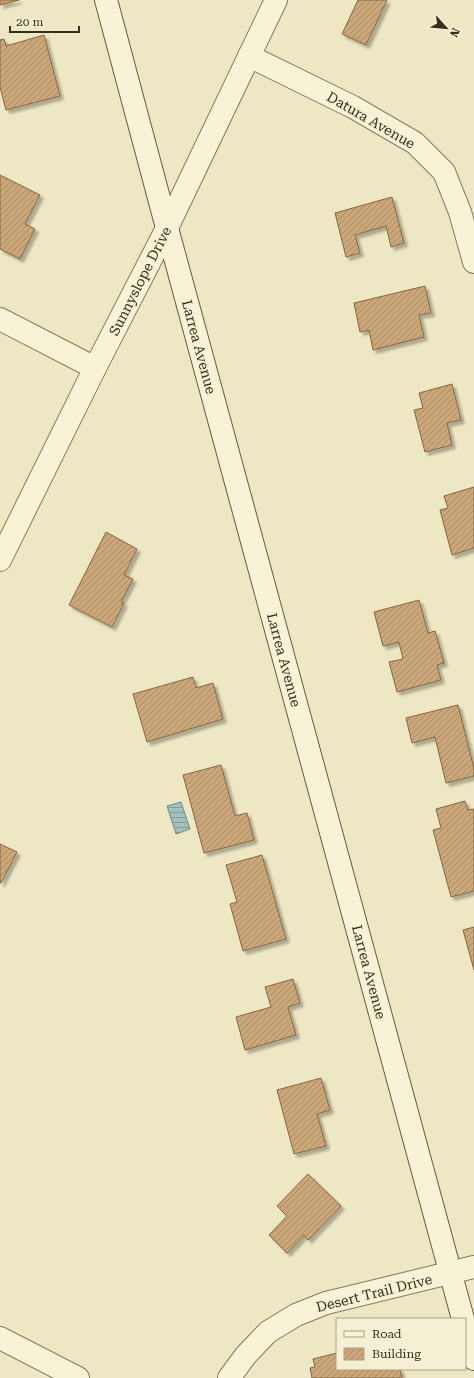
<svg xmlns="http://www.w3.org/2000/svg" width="474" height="1378" font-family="'Roboto Serif',serif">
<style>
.water{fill:url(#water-rules);stroke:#6c8e8b}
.building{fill:url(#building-hatch);stroke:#866641;filter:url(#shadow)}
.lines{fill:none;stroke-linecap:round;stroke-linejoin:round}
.minor-casing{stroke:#87795a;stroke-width:24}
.tertiary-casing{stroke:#87795a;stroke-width:24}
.secondary-casing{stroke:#69593e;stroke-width:24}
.minor{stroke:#f8f3d7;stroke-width:22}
.tertiary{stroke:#f8f3d7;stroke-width:22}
.secondary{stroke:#f8f3d7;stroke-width:22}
.labels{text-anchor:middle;stroke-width:3;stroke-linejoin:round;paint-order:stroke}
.street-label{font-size:14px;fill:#372e1e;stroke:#f5f0d3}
</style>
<defs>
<pattern id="water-rules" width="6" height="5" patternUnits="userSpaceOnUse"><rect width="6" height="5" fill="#a5c0bc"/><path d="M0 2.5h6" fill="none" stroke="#879c98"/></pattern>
<pattern id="building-hatch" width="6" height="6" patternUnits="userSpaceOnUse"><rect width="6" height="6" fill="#cba77a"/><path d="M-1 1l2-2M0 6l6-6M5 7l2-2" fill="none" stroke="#a68863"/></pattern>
<filter id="shadow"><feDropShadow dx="3.5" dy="3.5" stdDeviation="1" flood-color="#0004"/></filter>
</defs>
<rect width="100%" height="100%" fill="#ede7c4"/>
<path class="water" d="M181,802L190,829L176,834L167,806Z"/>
<g class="building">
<path d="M0,0H19L0,5Z"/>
<path d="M358,0H387L366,45L342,34Z"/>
<path d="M44,35L60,96L6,110L0,87V40L4,39L6,46Z"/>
<path d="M0,175L40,195L25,224L35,229L20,259L0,249Z"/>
<path d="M392,197L404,243L391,247L386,226L355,235L360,253L346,257L335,213Z"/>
<path d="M425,286L431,313L419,315L424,337L373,350L369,330L360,332L354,303Z"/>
<path d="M452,384L461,420L447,423L452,445L425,452L414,410L423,408L419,393Z"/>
<path d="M474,487V548L452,555L440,510L448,508L444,496Z"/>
<path d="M106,532L137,549L124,575L133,579L121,602L124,603L112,627L69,605Z"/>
<path d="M419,600L428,633L435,631L444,663L437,665L441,680L397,692L389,662L403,659L399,642L383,646L374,612Z"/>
<path d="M193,677L196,688L213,683L223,719L147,742L133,694Z"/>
<path d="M458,705L474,769V776L446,783L435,737L412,743L406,718Z"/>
<path d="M221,765L235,816L247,813L254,840L204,853L183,775Z"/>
<path d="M465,801L468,810L474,809V891L451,897L433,830L441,828L436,809Z"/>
<path d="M0,844L17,852L1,883H0Z"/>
<path d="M262,855L286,939L243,951L230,904L237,902L226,865Z"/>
<path d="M474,927V970L463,930Z"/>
<path d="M293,979L300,1003L288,1007L296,1035L245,1050L236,1017L271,1007L265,987Z"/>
<path d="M321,1078L330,1110L317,1114L326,1146L294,1154L277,1090Z"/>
<path d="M308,1174L341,1206L308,1240L304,1235L287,1253L269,1235L287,1216L277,1206Z"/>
<path d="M337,1353V1369H400L402,1378H312L310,1368L315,1367L313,1359Z"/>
</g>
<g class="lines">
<g class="minor-casing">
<g id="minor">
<path d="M249,56L353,107L415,143L444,172L460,212L474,262"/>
<path d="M167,228L276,0"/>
<path d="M0,319L95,368"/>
<path d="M0,1338L78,1378"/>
<path d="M229,1378L246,1355L268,1332L296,1315L326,1303L474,1267"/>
</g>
</g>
<g class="tertiary-casing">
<path id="tertiary" d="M0,560L95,368L167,228"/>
</g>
<g class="secondary-casing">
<g id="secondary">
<path d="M106,0L167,228L463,1319"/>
<path d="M465,1325L474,1359"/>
</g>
</g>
<use href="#minor" class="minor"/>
<use href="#tertiary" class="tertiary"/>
<use href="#secondary" class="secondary"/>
</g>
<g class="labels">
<g class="street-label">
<text transform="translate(371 120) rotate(30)" y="5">Datura Avenue</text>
<text transform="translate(140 281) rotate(-63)" y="5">Sunnyslope Drive</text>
<text transform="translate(199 347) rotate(75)" y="5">Larrea Avenue</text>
<text transform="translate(284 660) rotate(75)" y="5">Larrea Avenue</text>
<text transform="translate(369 972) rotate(75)" y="5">Larrea Avenue</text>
<text transform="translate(374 1293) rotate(-14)" y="5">Desert Trail Drive</text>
</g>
</g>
<rect x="336" y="1318" width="130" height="52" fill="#f5f0d3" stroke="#a9a28b"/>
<rect x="344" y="1331" width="20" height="6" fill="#f8f3d7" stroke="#a9a28b"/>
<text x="372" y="1338" font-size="12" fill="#372e1e">Road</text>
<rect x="344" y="1348" width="20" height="12" fill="url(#building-hatch)" stroke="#a9a28b"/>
<text x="372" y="1358" font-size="12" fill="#372e1e">Building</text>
<g transform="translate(446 28) rotate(117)" stroke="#f5f0d3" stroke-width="3" paint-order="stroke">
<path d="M0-3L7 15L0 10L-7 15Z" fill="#372e1e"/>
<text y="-6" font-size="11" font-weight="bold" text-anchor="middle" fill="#372e1e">N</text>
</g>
<path d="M10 26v6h69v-6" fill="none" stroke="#372e1e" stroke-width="2"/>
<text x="16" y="26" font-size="12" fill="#372e1e" stroke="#f5f0d3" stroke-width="3" paint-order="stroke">20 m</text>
</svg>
